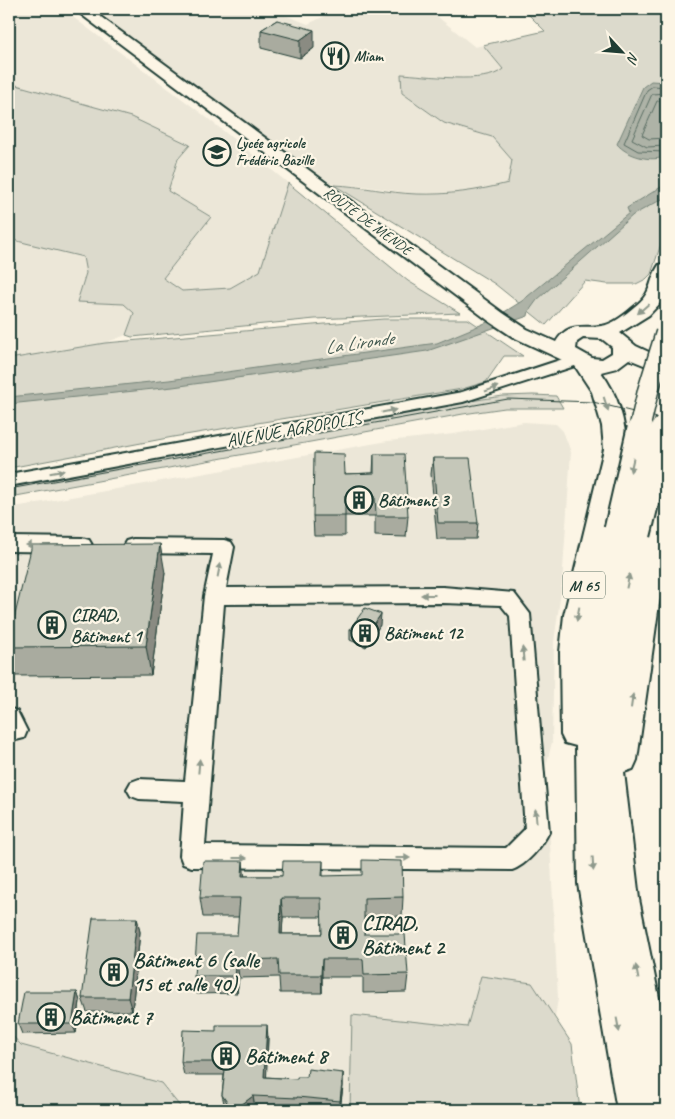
<svg xmlns="http://www.w3.org/2000/svg" width="675" height="1119" font-family="Caveat,sans-serif">
<style>
.built{fill:#ece7d8}
.green{fill:#dcdacc;stroke:#7e8c80}
.water{fill:#aeb3a7;stroke:#758479}
.lines{fill:none;stroke-linecap:round;stroke-linejoin:round}
.shore{stroke:#586c62;stroke-width:1}
.minor-casing{stroke:#1f3d34;stroke-width:4}
.major-casing{stroke:#1f3d34;stroke-width:4}
.minor{fill:#fcf5e5;fill-rule:evenodd}
.major{fill:#fcf5e5;fill-rule:evenodd}
.tram{stroke:#1f3d34;stroke-width:1}
.major-bridge-far1-casing{stroke:#1f3d34;stroke-width:23;stroke-linecap:butt}
.major-bridge-casing{stroke:#1f3d34;stroke-width:29;stroke-linecap:butt}
.major-bridge-far1{stroke:#fcf5e5;stroke-width:20}
.major-bridge{stroke:#fcf5e5;stroke-width:25}
.wall{fill:#a9ab9f;stroke:#1f3d34;fill-rule:evenodd}
.shaded-wall{fill:#8a8b82;stroke:#1f3d34}
.building{fill:#c5c7b9;stroke:#1f3d34;fill-rule:evenodd}
.oneway{fill:#8e998c}
.labels{text-anchor:middle;stroke-width:4.5;stroke-linejoin:round;paint-order:stroke}
.far-poi-label{font-size:15px;font-weight:bold;fill:#1f3d34;stroke:#fcf5e5;text-anchor:start}
.far-street-label{font-size:15px;fill:#1f3d34;stroke:#fcf5e5}
.shield{fill:#fcf5e5;stroke:#617469;stroke-width:1}
.shield-label{font-size:16px;font-weight:bold;fill:#1f3d34}
.street-label{font-size:18px;fill:#1f3d34;stroke:#fcf5e5}
.poi-label{font-size:18px;font-weight:bold;fill:#1f3d34;stroke:#fcf5e5;text-anchor:start}
.water-label{font-size:19px;font-style:italic;fill:#435a51;stroke:#fcf5e5}
.near-poi-label{font-size:21px;font-weight:bold;fill:#1f3d34;stroke:#fcf5e5;text-anchor:start}
</style>
<rect width="100%" height="100%" fill="#fcf5e5"/>
<filter id="ink" filterUnits="userSpaceOnUse"><feTurbulence type="fractalNoise" baseFrequency=".02" numOctaves="2"/><feDisplacementMap in="SourceGraphic" scale="10" xChannelSelector="R" yChannelSelector="G"/><feConvolveMatrix kernelMatrix="1 2 1 2 8 2 1 2 1" color-interpolation-filters="sRGB"/></filter>
<g filter="url(#ink)">
<g class="built">
<path d="M9,9H62L201,113L288,183L260,271L230,288L182,291L163,278L211,217L168,191L179,159L190,145L131,117L9,83Z"/>
<path d="M132,9H269L308,24L340,9H428L475,47L483,45L503,69L496,76L458,78L401,74L402,93L444,123L492,137L512,160L509,183L468,193L414,194L362,186L334,185L101,19Z"/>
<path d="M9,239L83,257L86,273L77,302L125,304L134,313L126,335L105,343L9,359Z"/>
<path d="M524,422L556,424L563,431L571,452L562,584L554,642L552,742L546,766L558,998L541,1110H9V508L388,441L454,434Z"/>
</g>
<g class="green">
<path d="M523,9H666V229L651,274L646,279L636,284H607L585,281L546,325L495,284L334,185C362,186 389,193 416,194C449,195 477,191 508,183L512,160L492,137L444,123L402,93L401,74C425,75 486,85 503,69L483,45L545,31Z"/>
<path d="M9,83L131,117L190,145L178,159L168,191L211,217L163,278L182,291L230,288L260,271L288,183L408,281L460,313L315,319L132,337L126,335L134,313L124,304L77,302L86,273L83,257L9,239Z"/>
<path d="M383,319H468L523,356H504L486,382L462,389L173,437L9,468V359L105,343Z"/>
<path d="M533,395L556,396L563,408H505L463,414L16,496L15,483L457,403L503,396Z"/>
<path d="M481,976L532,983L572,1044L580,1110H350L352,1015L467,1027Z"/>
<path d="M9,1032L21,1045L161,1083L183,1110H9Z"/>
</g>
<g class="water">
<path d="M651,81L666,82V156C652,163 627,156 617,144L643,87Z"/>
<path d="M666,184V197L633,215L537,300L529,311L528,316L427,351L173,387L9,404V397L169,380L437,343L490,321L522,301L629,213L627,208Z"/>
</g>
<g class="lines">
<g class="shore">
<path d="M666,87L653,86L647,90L624,143L638,151L666,152"/>
<path d="M666,93L652,94L632,139L647,147L666,146"/>
<path d="M666,101H657L642,135L649,139L666,138"/>
</g>
<g class="minor-casing">
<g id="minor">
<path d="M575,355L581,356L583,360L581,364L463,402L9,486V474L462,392Z"/>
<path d="M9,537L82,538L89,540L92,545L89,550L82,552L9,551Z"/>
<path d="M133,539L224,540L231,542L234,547L226,588L443,587L514,593L530,614L549,832C542,846 527,865 512,870L192,867L183,864L180,856L184,801L139,799L131,796L127,789L131,782L139,779L185,781L204,596L213,554L133,553L126,551L123,546L126,541ZM443,603L501,605L510,616L525,829L506,848L205,845L224,604Z"/>
<path d="M9,708L17,711L27,731L24,738L16,740L9,738Z"/>
</g>
</g>
<g class="major-casing">
<path id="major" d="M74,9H90L503,313L527,329L556,342C569,321 581,329 601,326C612,325 626,314 634,307C654,292 648,281 659,265L666,263L665,298L649,315L620,333L636,346L666,360V374L629,359L617,368L601,372C618,395 626,421 626,449L610,523L617,521L626,524L629,529L638,525L647,528L649,532L658,503L666,501V568L659,604L637,760L633,769L624,772L639,899L666,1032V1110H617L578,884L576,746L565,743L561,735L560,652L564,615L604,449L602,426L592,392L575,366L513,337L489,321ZM583,338L602,339L612,347V353L602,359L592,358L576,349L577,342Z"/>
</g>
<use href="#minor" class="minor"/>
<use href="#major" class="major"/>
<path class="tram" d="M9,489L508,399L593,402L666,420"/>
<g class="major-bridge-far1-casing">
<g id="major-bridge-far1">
<path d="M639,430L648,391L666,333"/>
<path d="M663,430L666,421"/>
</g>
</g>
<g class="major-bridge-casing">
<g id="major-bridge">
<path d="M617,530L640,429"/>
<path d="M638,534L664,429"/>
</g>
</g>
<use href="#major-bridge-far1" class="major-bridge-far1"/>
<use href="#major-bridge" class="major-bridge"/>
</g>
<g class="wall">
<path d="M277,20L314,48L300,58L261,48V30Z"/>
<path d="M374,454L408,516L406,537L375,536V516H345V536H314L313,516L345,474L373,473Z"/>
<path d="M433,458L478,523L476,539H437L431,474Z"/>
<path d="M165,573L151,675L15,676L9,654V639Z"/>
<path d="M380,625L366,647L350,640V629Z"/>
<path d="M323,861V876L403,897L402,916L364,917V934L408,974L406,992L363,993V977H322V993H280L279,977L239,978L237,993L197,994L194,976L237,935L239,917H203L200,898L244,876H282ZM283,917H322V934H282Z"/>
<path d="M137,918L140,932L132,1011L87,1012L82,998Z"/>
<path d="M77,992L80,1001L76,1033L22,1034L18,1024Z"/>
<path d="M268,1038L266,1077L297,1079L307,1077L343,1073V1086L340,1110H309L297,1109V1110H290L255,1108L252,1110H227L225,1107L222,1095L224,1075H184L181,1062Z"/>
</g>
<g class="shaded-wall">
<path d="M314,30V48L300,58V40Z"/>
<path d="M160,544L165,573L151,675L146,646Z"/>
<path d="M381,614L380,625L366,647V636Z"/>
<path d="M243,861L245,880L242,876Z"/>
<path d="M281,898L283,917L281,953L280,934Z"/>
<path d="M137,918L140,932L132,1011L128,998Z"/>
<path d="M322,959V993L321,975Z"/>
<path d="M237,960L239,978L237,993L235,976Z"/>
<path d="M77,992L80,1001L76,1033L72,1024Z"/>
<path d="M267,1025L268,1038L266,1090L264,1077Z"/>
<path d="M343,1073V1086L340,1110V1101Z"/>
<path d="M253,1096L255,1108L252,1110H242L241,1105Z"/>
</g>
<g class="building">
<path d="M277,20L314,30L300,40L261,30Z"/>
<path d="M314,453L344,454L345,474L374,473V454H404L408,516H376L375,495H345V516H313Z"/>
<path d="M433,458H470L478,523H438Z"/>
<path d="M160,544L146,646L9,647V639L32,545Z"/>
<path d="M365,608L381,614L366,636L350,629Z"/>
<path d="M362,860L402,861L403,897L364,898V934H405L408,974L364,975L363,959H322L321,975H279L278,959L237,960L235,976H194L197,935H237L240,898H200L203,861H243L242,876H282L283,861H323L322,876L362,875ZM281,898H321L322,934H280Z"/>
<path d="M93,918H137L128,998H82Z"/>
<path d="M24,992H77L72,1024H18Z"/>
<path d="M216,1025H267L264,1077L297,1079V1077H307L308,1069L343,1073L340,1101L297,1097V1098L253,1096L241,1105H229L222,1095L226,1062H181L183,1030L216,1031Z"/>
</g>
<defs><path id="oneway-solid" d="M-6-.8H1V-3.2L6.5 0L1 3.2V.8H-6Z" transform="scale(1.25)"/></defs>
<g class="oneway">
<use href="#oneway-solid" transform="translate(643 309) rotate(139)"/>
<use href="#oneway-solid" transform="translate(492 389) rotate(-19)"/>
<use href="#oneway-solid" transform="translate(606 404) rotate(72)"/>
<use href="#oneway-solid" transform="translate(389 411) rotate(-11)"/>
<use href="#oneway-solid" transform="translate(632 465) rotate(103)"/>
<use href="#oneway-solid" transform="translate(57 472) rotate(-10)"/>
<use href="#oneway-solid" transform="translate(33 545) rotate(-180)"/>
<use href="#oneway-solid" transform="translate(219 570) rotate(-79)"/>
<use href="#oneway-solid" transform="translate(628 581) rotate(-78)"/>
<use href="#oneway-solid" transform="translate(428 595) rotate(180)"/>
<use href="#oneway-solid" transform="translate(578 614) rotate(100)"/>
<use href="#oneway-solid" transform="translate(523 654) rotate(-95)"/>
<use href="#oneway-solid" transform="translate(632 701) rotate(-82)"/>
<use href="#oneway-solid" transform="translate(199 766) rotate(-85)"/>
<use href="#oneway-solid" transform="translate(536 816) rotate(-95)"/>
<use href="#oneway-solid" transform="translate(240 858)"/>
<use href="#oneway-solid" transform="translate(403 858)"/>
<use href="#oneway-solid" transform="translate(593 864) rotate(87)"/>
<use href="#oneway-solid" transform="translate(637 972) rotate(-101)"/>
<use href="#oneway-solid" transform="translate(618 1025) rotate(79)"/>
</g>
</g>
<defs>
<g id="restaurant-ring" transform="scale(1.4375)"><circle r="9.5" fill="#fcf5e5" stroke="#1f3d34" stroke-width="1.5"/><path d="M-5-6h1v4h1v-4h1v4h1v-4h1v5L-1.5 .5V6h-2V.5L-5-1ZM5-6V6H3V1.5H1.5Q1.5-4 5-6Z" fill="#1f3d34"/></g>
<g id="school-ring" transform="scale(1.4375)"><circle r="9.5" fill="#fcf5e5" stroke="#1f3d34" stroke-width="1.5"/><path d="M0-5L7-2L0 1L-7-2ZM-4 1L0 2.5L4 1V4Q0 6-4 4Z" fill="#1f3d34"/></g>
<g id="building-ring" transform="scale(1.4375)"><circle r="9.5" fill="#fcf5e5" stroke="#1f3d34" stroke-width="1.5"/><path d="M-4-6H4V6H1V3H-1V6H-4ZM-2.5-4.3h1.7v1.8h-1.7ZM.8-4.3h1.7v1.8H.8ZM-2.5-1h1.7V.8h-1.7ZM.8-1h1.7V.8H.8Z" fill="#1f3d34"/></g>
</defs>
<g fill-rule="evenodd">
<use href="#restaurant-ring" x="335" y="56"/>
<use href="#school-ring" x="217" y="152"/>
<use href="#building-ring" x="359" y="500"/>
<use href="#building-ring" x="52" y="625"/>
<use href="#building-ring" x="365" y="633"/>
<use href="#building-ring" x="343" y="935"/>
<use href="#building-ring" x="114" y="972"/>
<use href="#building-ring" x="51" y="1017"/>
<use href="#building-ring" x="226" y="1056"/>
</g>
<g class="labels">
<g class="far-poi-label">
<text x="354" y="61">Miam</text>
<text x="236" y="148">Lycée agricole<tspan x="236" dy="17">Frédéric Bazille</tspan></text>
</g>
<g class="far-street-label">
<text transform="translate(368 221) rotate(36)" y="5">ROUTE DE MENDE</text>
</g>
<rect class="shield" x="563" y="571.5" width="42" height="27" rx="4"/>
<g class="shield-label">
<text x="584" y="591">M 65</text>
</g>
<g class="street-label">
<text transform="translate(294 429) rotate(-10)" y="6">AVENUE AGROPOLIS</text>
</g>
<g class="poi-label">
<text x="378" y="506">Bâtiment 3</text>
<text x="71" y="621">CIRAD,<tspan x="71" dy="21">Bâtiment 1</tspan></text>
<text x="384" y="639">Bâtiment 12</text>
</g>
<g class="water-label">
<text transform="translate(359 342) rotate(-8)" y="7">La Lironde</text>
</g>
<g class="near-poi-label">
<text x="362" y="930">CIRAD,<tspan x="362" dy="24">Bâtiment 2</tspan></text>
<text x="133" y="967">Bâtiment 6 (salle<tspan x="133" dy="24">15 et salle 40)</tspan></text>
<text x="70" y="1024">Bâtiment 7</text>
<text x="245" y="1063">Bâtiment 8</text>
</g>
</g>
<rect width="675" height="1119" fill="none" stroke="#fcf5e5" stroke-width="30"/>
<rect x="15" y="15" width="645" height="1089" fill="none" stroke="#1f3d34" stroke-width="2" filter="url(#ink)"/>
<g transform="translate(622 52) rotate(116)" stroke="#fcf5e5" stroke-width="4" paint-order="stroke">
<path d="M0-4L9 19L0 12L-9 19Z" fill="#1f3d34"/>
<text y="-8" font-size="14" font-weight="bold" text-anchor="middle" fill="#1f3d34">N</text>
</g>
</svg>
